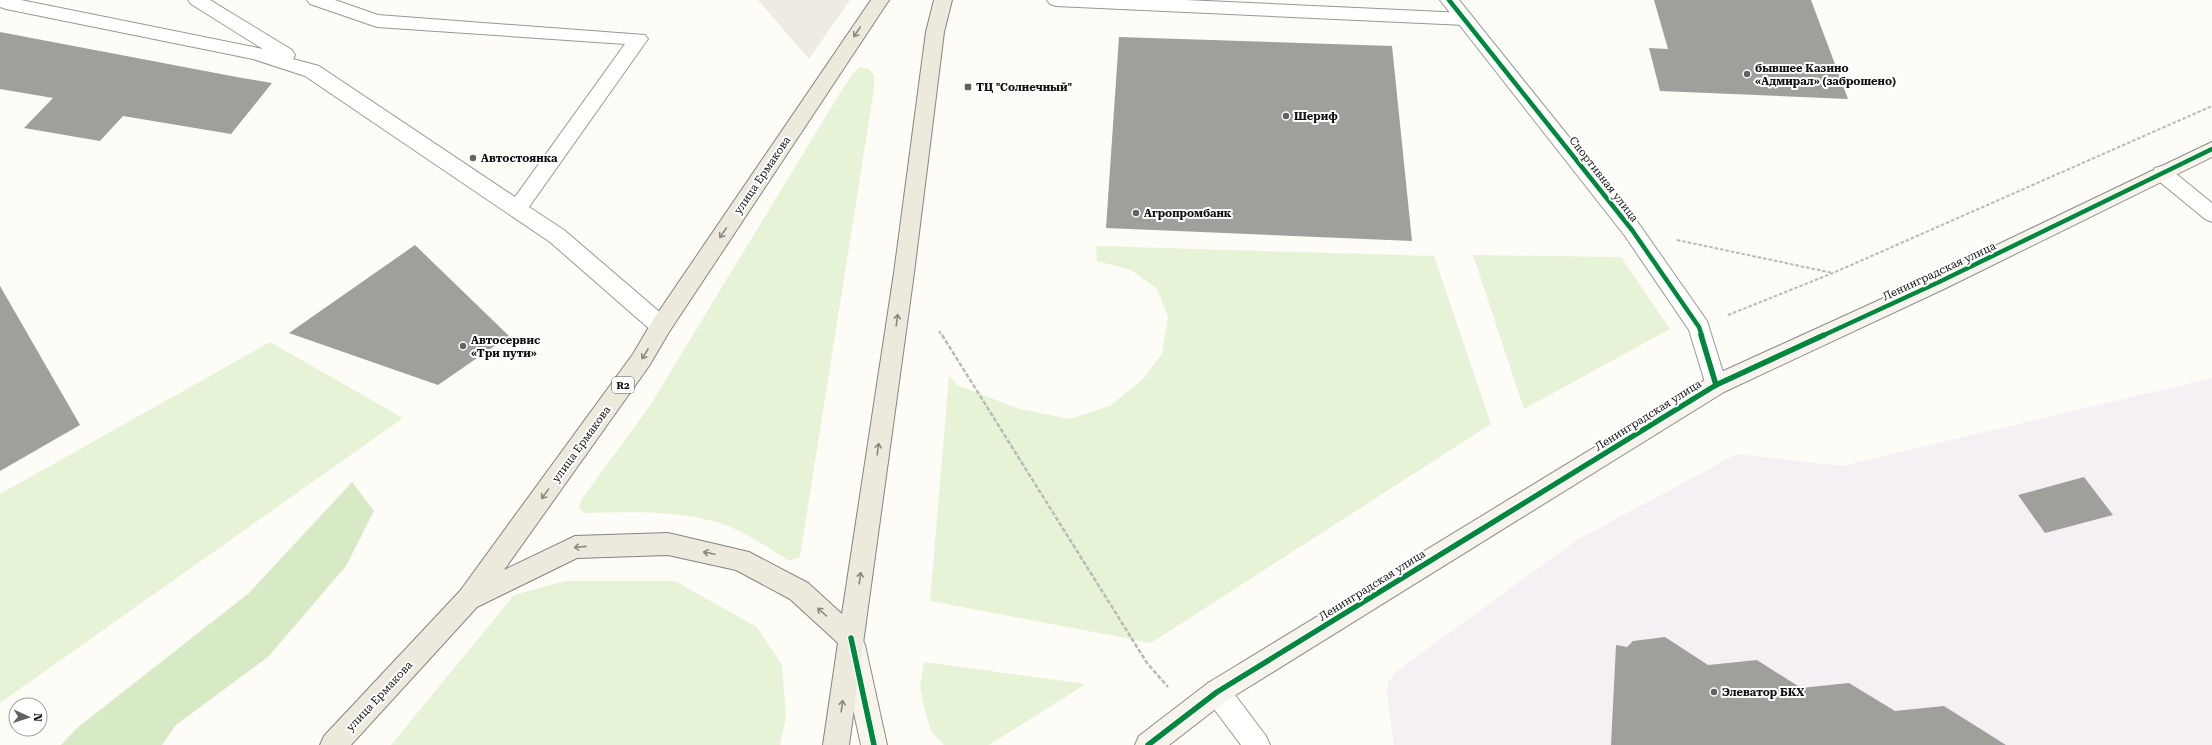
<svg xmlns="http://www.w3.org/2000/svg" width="2212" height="745" font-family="'Roboto Serif',serif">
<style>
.industrial{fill:#f5f0f3}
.green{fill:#e7f3d7}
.forest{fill:#d8eac5}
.plaza{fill:#edebe2}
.building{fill:#a19f9c}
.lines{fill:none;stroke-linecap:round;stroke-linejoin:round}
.lane-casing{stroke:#979795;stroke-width:2}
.street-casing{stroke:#979795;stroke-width:2}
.secondary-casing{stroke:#8e8d8b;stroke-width:2}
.primary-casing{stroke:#858482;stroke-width:2}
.path-far1{stroke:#b9b9b8;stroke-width:2;stroke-dasharray:3.5 2;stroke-linecap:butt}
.path{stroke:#b9b9b8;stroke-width:2.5;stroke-dasharray:4.5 2;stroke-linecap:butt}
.lane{fill:#fffffe;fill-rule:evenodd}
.street{fill:#fffffe;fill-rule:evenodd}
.secondary{fill:#f6f4eb;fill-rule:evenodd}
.primary{fill:#ede9dc;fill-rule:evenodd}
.cycleway-far1-casing{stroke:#fff;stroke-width:6}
.cycleway-casing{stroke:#fff;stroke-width:8}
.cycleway-far1{stroke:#00873e;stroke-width:4.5}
.cycleway{stroke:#00873e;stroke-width:5.5}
.oneway{stroke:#8a8881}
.poi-dot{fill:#646362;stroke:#fff;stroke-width:1.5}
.labels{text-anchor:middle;stroke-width:4;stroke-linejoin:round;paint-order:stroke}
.shield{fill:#fff;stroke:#585858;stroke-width:1}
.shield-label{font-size:10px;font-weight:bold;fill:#111}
.poi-label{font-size:11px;font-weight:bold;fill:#111;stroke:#fff;text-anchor:start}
.street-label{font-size:11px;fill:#111;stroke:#fff}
</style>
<rect width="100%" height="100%" fill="#fdfcf7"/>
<path class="industrial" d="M2212,378V745H1394L1387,694L1388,682L1397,671L1577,540L1737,454L1842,466Z"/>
<g class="green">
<path d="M860,67L869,69L874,75V89L800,557L789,561C766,546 740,528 713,521C672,510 627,512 584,513L579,507L582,499L651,404L843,88L854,72Z"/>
<path d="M1096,246L1434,256L1491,424L1151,643L930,601L949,376L957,385L1019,409L1070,419L1110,406L1143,379L1162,354L1168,317L1157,289L1131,270L1097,261Z"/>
<path d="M1473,255L1621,257L1670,329L1524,409Z"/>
<path d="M270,342L403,418L0,703V494Z"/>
<path d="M565,581H675L757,627L782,665L786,717L780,745H391L514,595Z"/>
<path d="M924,662L1086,684L989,745H944L931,731L925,711L920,687Z"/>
</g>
<path class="forest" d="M352,482L374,511L346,566L268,657L176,725L162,745H61L77,728L249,593Z"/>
<path class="plaza" d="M758,0H850L809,59Z"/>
<g class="building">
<path d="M1654,0H1811L1848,99L1660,91L1649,48L1668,49Z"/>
<path d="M0,32L242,78L272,83L231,134L123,116L100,141L24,128L53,98L0,89Z"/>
<path d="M1119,37L1392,46L1412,241L1106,228Z"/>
<path d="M415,245L509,336L438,385L289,333Z"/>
<path d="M0,286L80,425L0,471Z"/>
<path d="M2084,477L2113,515L2045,533L2018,495Z"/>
<path d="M1665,637L1708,665L1757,660L1801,688L1849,683L1895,711L1944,706L2006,745H1611L1616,645L1627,647L1633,641Z"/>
</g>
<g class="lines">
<g class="lane-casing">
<g id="lane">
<path d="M0,0H21L263,49L191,4L188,0H210L292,50L295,55L293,59L319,66L515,197L625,44L377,27L310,4L307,0H335L378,15L645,35L648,39L645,43L529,207L564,230L669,320L672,326L669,332L661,335L653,332L550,242L305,76L253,59L6,9L0,7Z"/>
<path d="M1047,0H1185L1465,13L1471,15L1474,19L1471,23L1465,25L1056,6L1050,4Z"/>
<path d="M2162,166L2169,168L2212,203V222L2205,219L2155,178L2152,173L2155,168Z"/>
</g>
</g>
<g class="street-casing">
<g id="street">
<path d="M1440,0H1459L1639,224L1707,321L1727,385L1724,392L1716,394L1708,392L1689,330L1625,236Z"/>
<path d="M1217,679L1226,683L1266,736L1270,745H1241L1208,701L1204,692L1208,683Z"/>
</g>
</g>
<g class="secondary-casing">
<g id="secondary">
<path d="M2212,142V157L1946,288L1724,392L1226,701L1169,745H1135L1139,736L1208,683L1708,378L1932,276Z"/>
<path d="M852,633L861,636L865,645L887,745H861L839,645L843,636Z"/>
</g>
</g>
<g class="primary-casing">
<path id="primary" d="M871,0H889L669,332L649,366L504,570L575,536L668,533L749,552L808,583L842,614L894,273L926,32L934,0H952L944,32L914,273L849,745H823L838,643L790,599L736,570L668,555L577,558L477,607L351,745H320L324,736L460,591L633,354L653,320Z"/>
</g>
<g class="path-far1">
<path d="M1677,240L1833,273"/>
<path d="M1728,315L1833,273L2212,106"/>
<path d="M939,331L942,336"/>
</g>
<path class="path" d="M942,335L1147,663L1168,687"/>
<use href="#lane" class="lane"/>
<use href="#street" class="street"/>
<use href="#secondary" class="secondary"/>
<use href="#primary" class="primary"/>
<g class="cycleway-far1-casing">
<g id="cycleway-far1">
<path d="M1449,0L1632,230L1699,327L1702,336"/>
<path d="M1822,336L1939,282L2212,149"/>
</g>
</g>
<g class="cycleway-casing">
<g id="cycleway">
<path d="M1701,335L1716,385"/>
<path d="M851,638L874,745"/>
<path d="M1148,745L1217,692L1716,385L1824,335"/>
</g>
</g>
<use href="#cycleway-far1" class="cycleway-far1"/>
<use href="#cycleway" class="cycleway"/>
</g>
<defs><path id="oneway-shaft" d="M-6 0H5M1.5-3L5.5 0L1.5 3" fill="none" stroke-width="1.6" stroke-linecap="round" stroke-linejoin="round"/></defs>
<g class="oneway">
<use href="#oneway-shaft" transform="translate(857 32) rotate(124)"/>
<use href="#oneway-shaft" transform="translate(723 233) rotate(124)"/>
<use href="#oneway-shaft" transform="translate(897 320) rotate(-82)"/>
<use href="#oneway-shaft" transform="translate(645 354) rotate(121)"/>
<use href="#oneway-shaft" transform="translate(878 449) rotate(-82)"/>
<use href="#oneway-shaft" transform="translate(545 494) rotate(126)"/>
<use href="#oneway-shaft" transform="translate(580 547) rotate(174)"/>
<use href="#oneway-shaft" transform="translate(709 553) rotate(-168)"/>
<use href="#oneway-shaft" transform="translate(860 578) rotate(-82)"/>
<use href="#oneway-shaft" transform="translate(822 612) rotate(-138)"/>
<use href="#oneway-shaft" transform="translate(842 706) rotate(-82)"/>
</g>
<g class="poi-dot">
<circle cx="1747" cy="74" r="4"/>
<rect x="964" y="83" width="8" height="8" rx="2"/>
<circle cx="1286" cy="116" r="4"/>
<circle cx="473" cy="158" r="4"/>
<circle cx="1136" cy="213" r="4"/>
<circle cx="463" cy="346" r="4"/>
<circle cx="1714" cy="692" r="4"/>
</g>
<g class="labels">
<rect class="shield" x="612" y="377" width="22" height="16" rx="3"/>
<g class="shield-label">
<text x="623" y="389">R2</text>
</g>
<g class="poi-label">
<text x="1755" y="72">бывшее Казино<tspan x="1755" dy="13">«Адмирал» (заброшено)</tspan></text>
<text x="976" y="91">ТЦ "Солнечный"</text>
<text x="1294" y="120">Шериф</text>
<text x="481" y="162">Автостоянка</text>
<text x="1144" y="217">Агропромбанк</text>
<text x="471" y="344">Автосервис<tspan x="471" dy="13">«Три пути»</tspan></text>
<text x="1722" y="696">Элеватор БКХ</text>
</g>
<g class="street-label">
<text transform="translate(762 175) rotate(-56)" y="4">улица Ермакова</text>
<text transform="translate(1604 179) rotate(52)" y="4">Спортивная улица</text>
<text transform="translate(1939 271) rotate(-25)" y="4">Ленинградская улица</text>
<text transform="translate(1648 415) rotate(-32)" y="4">Ленинградская улица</text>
<text transform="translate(581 444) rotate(-54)" y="4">улица Ермакова</text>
<text transform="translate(1372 585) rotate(-32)" y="4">Ленинградская улица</text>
<text transform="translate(379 696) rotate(-47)" y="4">улица Ермакова</text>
</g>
</g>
<g transform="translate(28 717) rotate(93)"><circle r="19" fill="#ffffff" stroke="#a0a0a0"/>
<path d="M0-3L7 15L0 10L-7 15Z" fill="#646362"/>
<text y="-6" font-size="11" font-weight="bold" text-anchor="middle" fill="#111111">N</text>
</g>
</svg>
